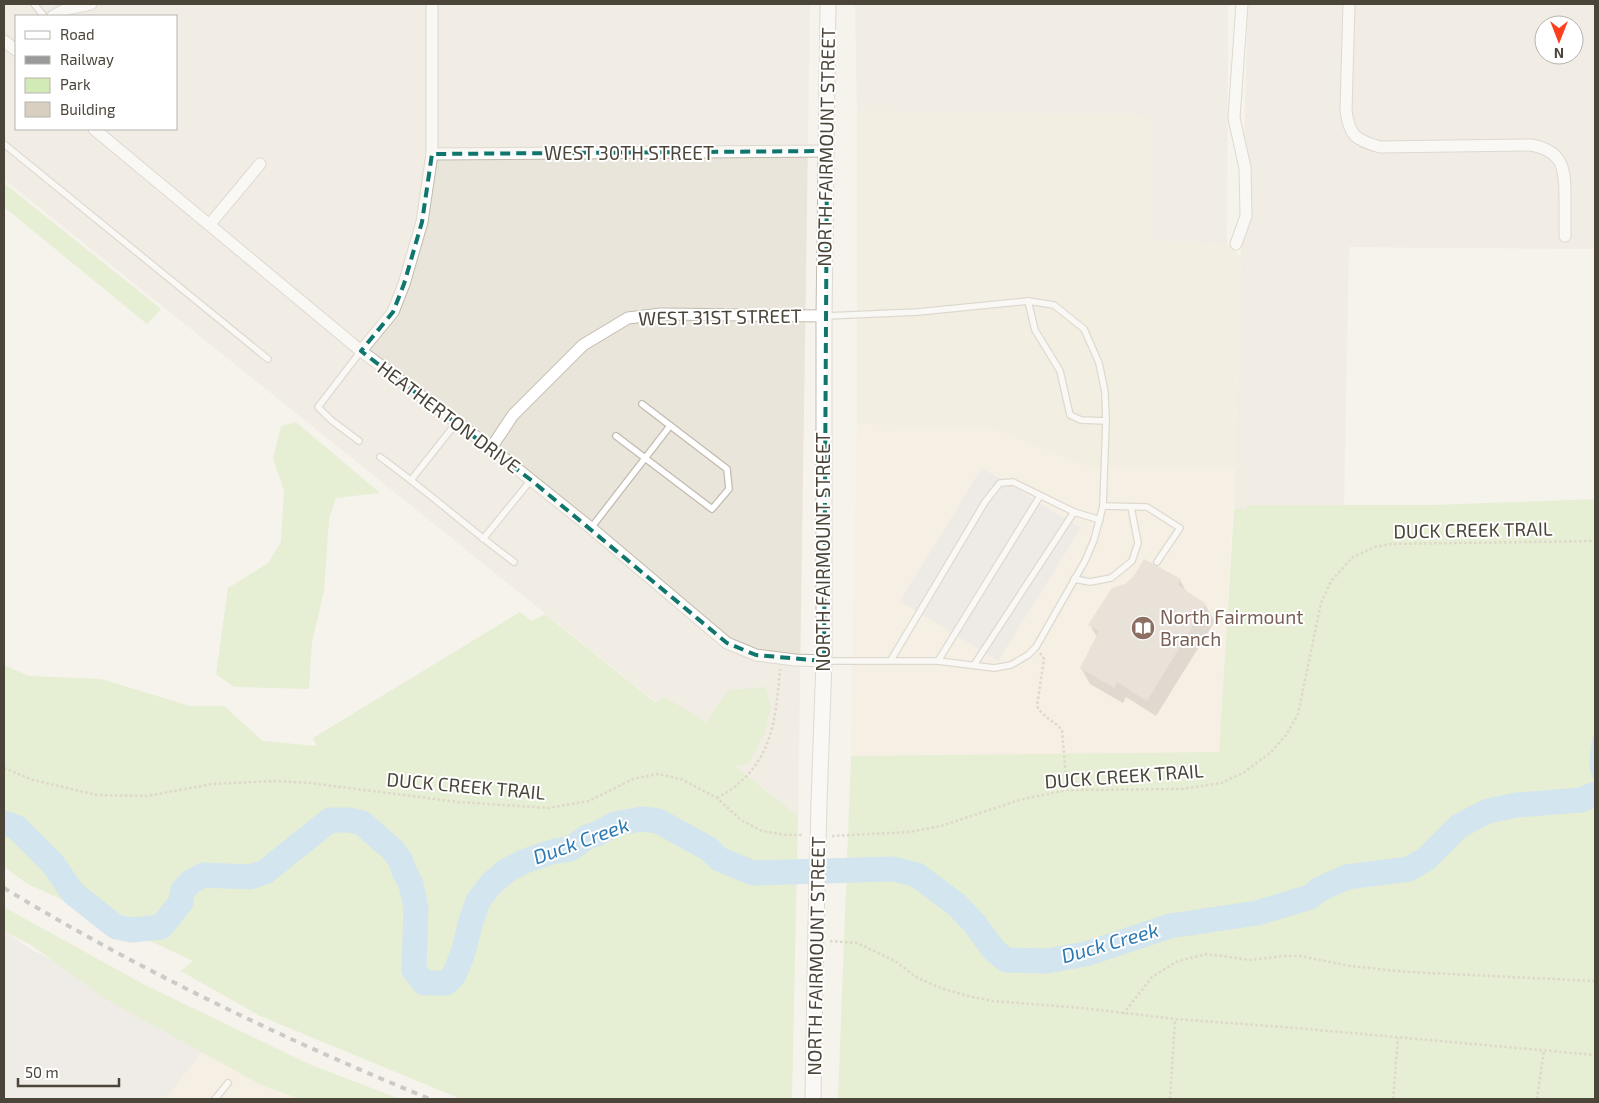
<svg xmlns="http://www.w3.org/2000/svg" width="1599" height="1103" font-family="'Exo 2',sans-serif">
<style>
.residential{fill:#eae5da;fill-rule:evenodd}
.commercial{fill:#f7ead8}
.industrial{fill:#e6e2dd}
.education{fill:#efe8d6}
.green{fill:#d2eab5}
.parking{fill:#e5e3e0}
.shadow{fill:#0003}
.lines{fill:none;stroke-linecap:round;stroke-linejoin:round}
.stream{stroke:#a9d4f2;stroke-width:4.5}
.river{stroke:#a9d4f2;stroke-width:25}
.building{fill:#d8cfc1}
.service-casing{stroke:#c2bbae;stroke-width:8}
.minor-casing{stroke:#c2bbae;stroke-width:13}
.tertiary-casing{stroke:#c2bbae;stroke-width:17}
.path{stroke:#c4b79f;stroke-width:2.5;stroke-dasharray:2.5 2.5;stroke-linecap:butt}
.service{stroke:#fff;stroke-width:5.5}
.minor{stroke:#fff;stroke-width:11}
.tertiary{stroke:#fff;stroke-width:15}
.rail{stroke:#9a9a9a;stroke-width:4;stroke-dasharray:6 6;stroke-linecap:butt}
.tertiary-bridge-casing{stroke:#c2bbae;stroke-width:17;stroke-linecap:butt}
.tertiary-bridge{stroke:#fff;stroke-width:15}
.marked{fill:none;stroke:#0f766e;stroke-width:4;stroke-dasharray:10 6;stroke-linejoin:round}
.labels{text-anchor:middle;stroke-width:4;stroke-linejoin:round;paint-order:stroke}
.street-label{font-size:19px;fill:#4b4439;stroke:#fff}
.education-label{font-size:19px;fill:#785e54;stroke:#fff;text-anchor:start}
.water-label{font-size:20px;font-style:italic;fill:#2e7ab2;stroke:#fff}
</style>
<rect width="100%" height="100%" fill="#f6f3ec"/>
<g class="residential">
<path d="M4,4H810L798,816L4,179ZM16,16H176V129H16Z"/>
<path d="M855,4H1228L1227,244L1150,241V115L857,111Z"/>
<path d="M1248,4H1595V249L1349,247L1344,509H1234ZM1544,25H1574V55H1544Z"/>
</g>
<g class="commercial">
<path d="M857,424L995,429L1089,467L1235,468L1219,752L851,756Z"/>
<path d="M213,1038L347,1099H165Z"/>
</g>
<path class="industrial" d="M4,931L30,949L213,1038L165,1099H4Z"/>
<path class="education" d="M857,111L1150,115V241L1227,244L1241,256L1235,468L1089,467L995,429L857,424Z"/>
<g class="green">
<path d="M4,183L161,309L147,324L4,207Z"/>
<path d="M296,422L380,493L336,498L329,519L324,591L312,642L309,689L234,687L216,674L228,588L268,563L281,542L284,490L273,459L281,426Z"/>
<path d="M1595,499V1099H838L851,756L1219,752L1234,509H1247V505H1433Z"/>
<path d="M520,612L532,621L545,614L656,703L665,697L707,723L715,708L729,690L765,687L771,707L764,734L749,763L735,766L798,816L792,1099H461L260,1016L181,971L193,961L26,883L4,867V665L29,676L101,679L190,706H224L263,741L317,746L313,738Z"/>
<path d="M4,907L145,985L309,1064L400,1099H301L263,1086L106,999L31,945L4,931Z"/>
</g>
<path class="parking" d="M982,468L1081,528L998,661L900,601Z"/>
<path class="shadow" d="M1180,580L1187,593L1205,605L1215,621L1156,716L1126,697L1123,703L1090,684L1081,668L1097,637L1090,625Z"/>
<g class="lines">
<path class="stream" d="M1595,737C1593,749 1589,765 1595,777"/>
<path class="river" d="M4,823L16,827L53,864L73,893L116,927L132,930L161,927L181,902L183,890L191,882L203,875L250,877L265,872L330,820H349L362,823L392,849L401,861L404,871L411,884L416,908L414,970L424,983H446L454,975L463,953L471,921L478,901L491,884L506,871L525,861L555,851L570,849L587,837L597,834L615,824L642,819L658,821L709,849L719,859L753,873L894,869L917,875L957,905L974,923L994,950L1006,960L1046,961L1086,954L1170,926L1257,913L1310,897L1320,889L1347,877L1409,869L1426,859L1459,826L1488,811L1517,805L1581,800L1595,794"/>
</g>
<path class="building" d="M1144,559L1181,579L1178,585L1206,604L1147,701L1117,682L1114,688L1080,668L1099,631L1088,625L1112,588L1125,584L1133,577Z"/>
<g class="lines">
<g class="service-casing">
<g id="service">
<path d="M34,4L44,16"/>
<path d="M4,144L268,359"/>
<path d="M1028,301L1035,330L1060,371L1070,415L1081,420L1106,421"/>
<path d="M616,436L712,509L729,489L727,469L642,404"/>
<path d="M359,441L331,420L318,407L361,351"/>
<path d="M380,457C426,490 468,528 514,562"/>
<path d="M411,480L457,422"/>
<path d="M1103,506L1147,507L1180,528L1157,562"/>
<path d="M591,528L670,426"/>
<path d="M483,539L531,480"/>
<path d="M1074,579L1090,582L1111,578L1132,561L1138,543L1131,507"/>
<path d="M891,660L985,502L1000,483L1013,482L1074,512"/>
<path d="M825,661H938L994,668L1011,665L1028,655L1036,647L1085,561L1094,540L1103,506L1106,421L1105,392L1099,363L1084,329L1054,305L1028,301L918,312L826,316"/>
<path d="M938,661L1040,496"/>
<path d="M974,665L1074,512L1100,520"/>
<path d="M215,1099L228,1083"/>
</g>
</g>
<g class="minor-casing">
<g id="minor">
<path d="M1349,4L1346,110C1349,136 1356,140 1380,147L1531,145C1563,151 1565,168 1565,197C1565,210 1565,223 1565,236"/>
<path d="M53,16L66,9L91,4"/>
<path d="M4,41L16,50"/>
<path d="M94,129L361,351L491,448L591,528L727,643L756,655L795,660L824,661"/>
<path d="M432,154L827,151"/>
<path d="M210,224L260,164"/>
<path d="M1236,244L1246,216L1245,168L1234,118L1242,4"/>
<path d="M361,351L393,312L404,284L422,222L432,154V4"/>
<path d="M491,448L513,415L583,345L628,318L661,314L824,316"/>
</g>
</g>
<g class="tertiary-casing">
<g id="tertiary">
<path d="M819,803L824,661V316L828,4"/>
<path d="M813,1099L816,927"/>
</g>
</g>
<g class="path">
<path d="M1040,653L1044,659L1037,706C1043,717 1054,721 1062,730L1067,790"/>
<path d="M4,768L33,780L97,795L147,796L212,784L276,781L310,783L458,802L548,808L589,801L633,779L657,774L681,779L717,798L741,820L762,831L787,835H804"/>
<path d="M717,798C724,794 731,790 737,785C774,754 776,714 780,669"/>
<path d="M832,836L909,832L941,826L1019,800L1067,790L1181,789L1221,783L1243,773L1270,753L1286,735L1298,714L1321,603L1331,581L1353,557L1375,547L1391,544L1595,541"/>
<path d="M830,941L857,943L895,961L916,977L938,987L968,996L993,1001L1082,1008L1175,1019L1296,1028L1595,1055"/>
<path d="M1123,1014L1152,977L1178,961L1207,954L1250,960L1283,956H1300L1350,966L1408,972L1595,981"/>
<path d="M1170,1099L1175,1019"/>
<path d="M1393,1099L1398,1038"/>
<path d="M1537,1099L1544,1051"/>
</g>
<use href="#service" class="service"/>
<use href="#minor" class="minor"/>
<use href="#tertiary" class="tertiary"/>
<path class="rail" d="M4,888C139,970 283,1039 430,1099"/>
<g class="tertiary-bridge-casing">
<path id="tertiary-bridge" d="M816,927L819,803"/>
</g>
<use href="#tertiary-bridge" class="tertiary-bridge"/>
</g>
<path d="M0 0H1599V1103H0ZM827,151L824,661L756,655L727,643L531,480L361,351L393,312L404,284L422,222L432,154Z" fill="#f6f3ec" fill-opacity=".55" fill-rule="evenodd"/>
<path class="marked" d="M827,151L824,661L756,655L727,643L531,480L361,351L393,312L404,284L422,222L432,154Z"/>
<defs>
<g id="library-disc" transform="scale(1.25)"><circle r="9.5" fill="#8d6e63" stroke="#fff"/><path d="M-6-4Q-3-5.5-.7-3.5V5Q-3 3-6 4ZM6-4Q3-5.5 .7-3.5V5Q3 3 6 4Z" fill="#fff"/></g>
</defs>
<g fill-rule="evenodd">
<use href="#library-disc" x="1143" y="628"/>
</g>
<g class="labels">
<g class="street-label">
<text transform="translate(826 147) rotate(-89)" y="7">NORTH FAIRMOUNT STREET</text>
<text x="629" y="160">WEST 30TH STREET</text>
<text transform="translate(720 317) rotate(-1)" y="7">WEST 31ST STREET</text>
<text transform="translate(449 417) rotate(37)" y="7">HEATHERTON DRIVE</text>
<text transform="translate(1473 530) rotate(-1)" y="7">DUCK CREEK TRAIL</text>
<text transform="translate(823 552) rotate(-90)" y="7">NORTH FAIRMOUNT STREET</text>
<text transform="translate(1124 776) rotate(-4)" y="7">DUCK CREEK TRAIL</text>
<text transform="translate(466 786) rotate(5)" y="7">DUCK CREEK TRAIL</text>
<text transform="translate(816 956) rotate(-89)" y="7">NORTH FAIRMOUNT STREET</text>
</g>
<g class="education-label">
<text x="1160" y="624">North Fairmount<tspan x="1160" dy="22">Branch</tspan></text>
</g>
<g class="water-label">
<text transform="translate(581 841) rotate(-20)" y="7">Duck Creek</text>
<text transform="translate(1110 943) rotate(-16)" y="7">Duck Creek</text>
</g>
</g>
<rect width="1599" height="1103" fill="none" stroke="#4b4439" stroke-width="10"/>
<rect x="15" y="15" width="162" height="115" fill="#ffffff" stroke="#b7b4b0"/>
<rect x="25" y="31" width="25" height="8" fill="#ffffff" stroke="#b7b4b0"/>
<text x="60" y="40" font-size="15" fill="#4b4439">Road</text>
<rect x="25" y="56" width="25" height="8" fill="#9a9a9a" stroke="#b7b4b0"/>
<text x="60" y="65" font-size="15" fill="#4b4439">Railway</text>
<rect x="25" y="78" width="25" height="15" fill="#d2eab5" stroke="#b7b4b0"/>
<text x="60" y="90" font-size="15" fill="#4b4439">Park</text>
<rect x="25" y="102" width="25" height="15" fill="#d8cfc1" stroke="#b7b4b0"/>
<text x="60" y="115" font-size="15" fill="#4b4439">Building</text>
<g transform="translate(1559 40) rotate(180)"><circle r="24" fill="#ffffff" stroke="#b7b4b0"/>
<path d="M0-4L9 19L0 12L-9 19Z" fill="#fc3f1d"/>
<text y="-8" font-size="14" font-weight="bold" text-anchor="middle" fill="#4b4439">N</text>
</g>
<path d="M18 1078v8h101v-8" fill="none" stroke="#4b4439" stroke-width="2.5"/>
<text x="25" y="1078" font-size="15" fill="#4b4439" stroke="#ffffff" stroke-width="4" paint-order="stroke">50 m</text>
</svg>
